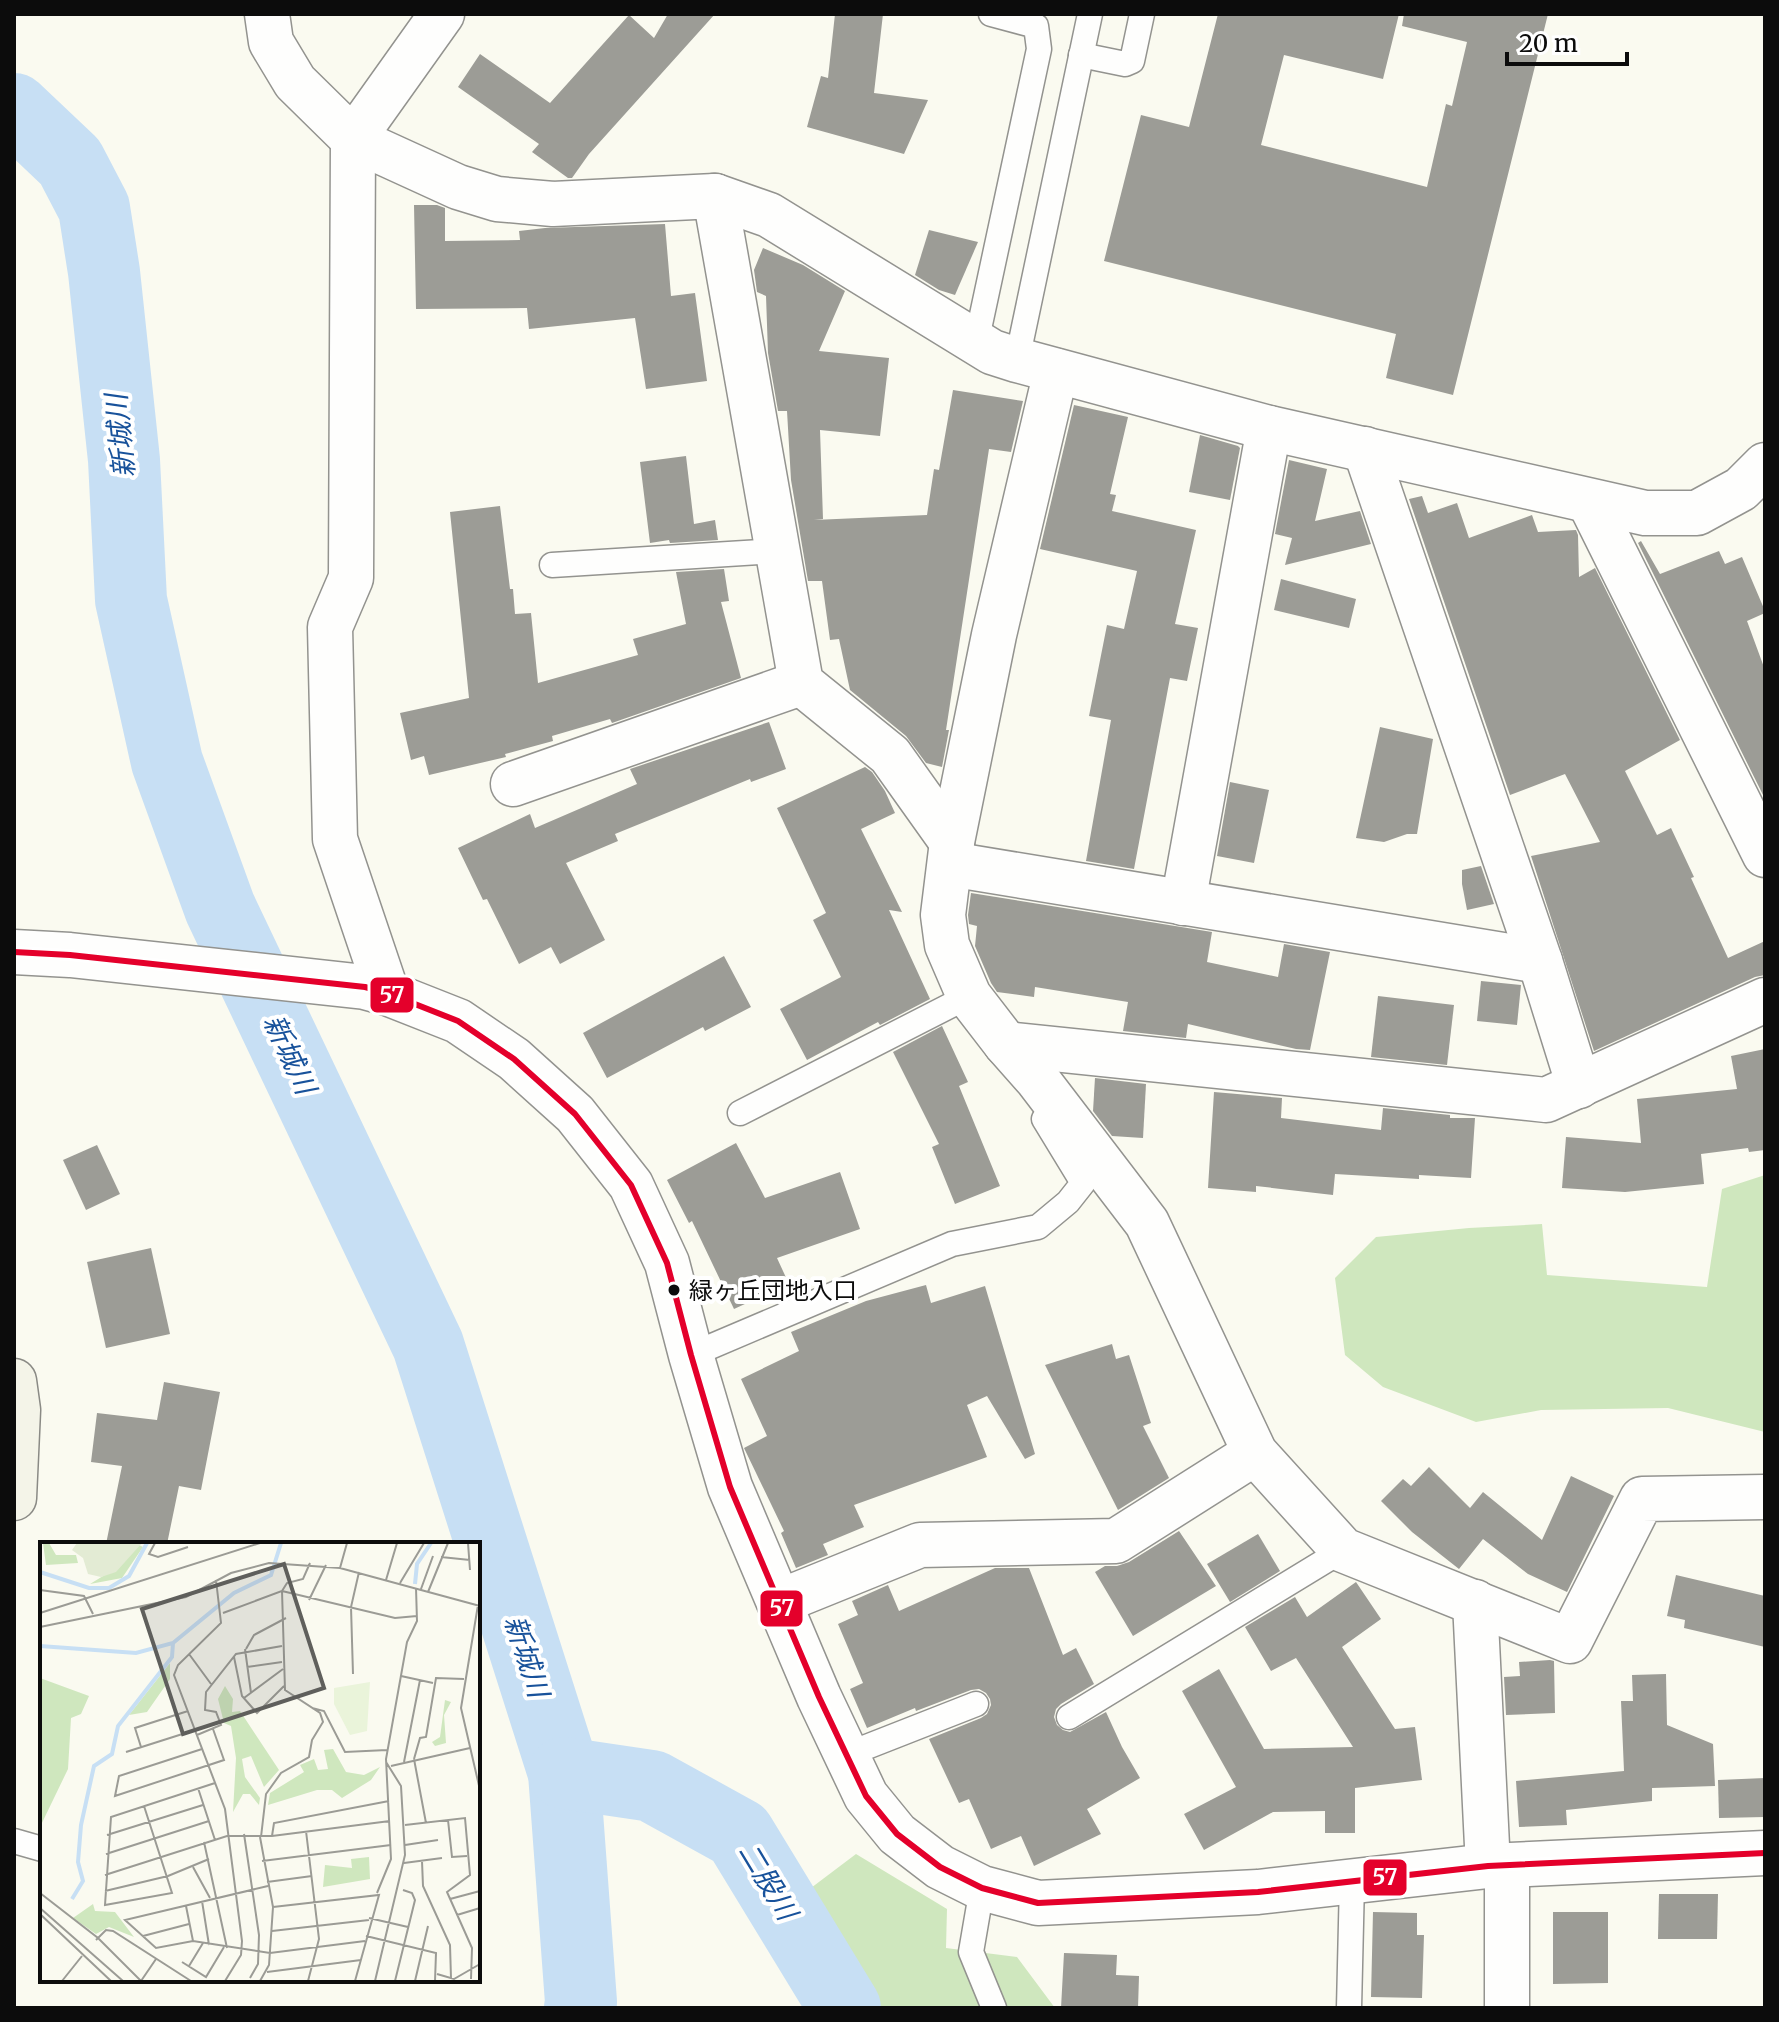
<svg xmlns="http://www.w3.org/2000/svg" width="1779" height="2022" font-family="Merriweather,'Noto Sans JP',serif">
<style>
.forest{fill:#cfe7be}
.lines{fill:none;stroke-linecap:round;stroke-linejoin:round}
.river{stroke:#c7dff4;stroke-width:72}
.building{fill:#9c9c96}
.service-casing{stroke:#93938f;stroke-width:27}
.minor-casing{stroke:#93938f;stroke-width:47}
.tertiary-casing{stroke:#93938f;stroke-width:47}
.secondary-casing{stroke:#8a8a85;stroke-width:47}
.service{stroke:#fefefd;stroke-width:24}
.minor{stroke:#fefefd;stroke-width:44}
.tertiary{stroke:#fefefd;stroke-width:44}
.secondary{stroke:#f4f4e8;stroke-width:44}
.bus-1-casing{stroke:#fff;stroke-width:12}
.bus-1{stroke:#e4002b;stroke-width:6}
.bus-dot{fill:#0c0c0c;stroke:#fff;stroke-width:3}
.labels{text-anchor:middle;stroke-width:8;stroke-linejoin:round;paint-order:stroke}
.bus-label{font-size:24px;fill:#0c0c0c;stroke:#fff;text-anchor:start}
.water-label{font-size:28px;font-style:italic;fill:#18529b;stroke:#fff}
.inset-river{fill:none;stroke:#c7dff4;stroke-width:4}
.inset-road{fill:none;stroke:#9b9b95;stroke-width:2}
.view{fill:#5f5f5c;fill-opacity:0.15;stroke:#5f5f5c;stroke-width:4}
.inset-edge{fill:none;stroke:#0c0c0c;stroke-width:4}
.line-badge{stroke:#fff;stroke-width:3}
.badge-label{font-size:22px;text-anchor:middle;font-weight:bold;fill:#fff}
</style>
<rect width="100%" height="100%" fill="#fafaf0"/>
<g class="forest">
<path d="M1765,1175V1432L1668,1408L1541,1410L1476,1422L1383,1387L1345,1355L1335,1278L1376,1237L1469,1228L1542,1224L1547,1275L1707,1287L1722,1189Z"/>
<path d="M856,1854L947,1909L946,1948L1017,1957L1055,2008H876L803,1894Z"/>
</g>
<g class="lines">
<g class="river">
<path d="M14,109L70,162L94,208L104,272L124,460L131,600L167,762L220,908L428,1345L564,1773L581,2002L580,2008"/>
<path d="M564,1773L652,1786L739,1834L845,2008"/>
</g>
</g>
<g class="building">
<path d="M668,14H715L589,154L572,178H568L532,152L539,144L458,87L480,54L550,103L629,15L654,38Z"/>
<path d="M835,14H883L874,93L928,100L904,154L807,127L821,76L828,78Z"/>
<path d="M1218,14H1399L1383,79L1284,55L1261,145L1427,187L1446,104L1452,106L1467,42L1402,26L1404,14H1548L1453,395L1386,378L1396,334L1104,261L1141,115L1189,127Z"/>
<path d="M414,205H437L445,208V241L520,240L519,231L545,228L665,224L671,296L695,293L707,381L646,389L635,318L529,329L527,308L416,309Z"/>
<path d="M929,230L978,242L955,295L939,290L915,275Z"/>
<path d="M763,248L803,265L845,291L819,351L889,358L880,436L820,430L823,519L814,520L927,515L934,469L939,470L953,390L1023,401L1011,452L989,449L946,730H949L942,767L926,763L906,736L850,690L839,639L830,640L822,581H808L791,480L787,411H778L768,353L766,296L757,292L754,270Z"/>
<path d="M1074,405L1128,417L1110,494L1116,495L1112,511L1196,530L1175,624L1198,628L1187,681L1170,678L1134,869L1086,861L1111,720L1089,716L1107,625L1124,629L1137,571L1040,549Z"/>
<path d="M1200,435L1238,446L1240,448L1230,500L1189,492Z"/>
<path d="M686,456L694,524L715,520L718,540L670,543L669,540L650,543L640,462Z"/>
<path d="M1289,460L1327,469L1315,521L1360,511L1371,544L1285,565L1292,538L1275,534Z"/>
<path d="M1422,496L1428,513L1457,503L1469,538L1532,515L1538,532L1576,530L1578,535L1579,577L1595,568L1680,740L1625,771L1657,835L1671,828L1694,877L1691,878L1728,958L1765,941V975L1755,977L1594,1051L1531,856L1600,842L1565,774L1510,795L1409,499Z"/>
<path d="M500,506L510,589H513L515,614L531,613L538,683L638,655L633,639L686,624L676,572L724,569L729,601L721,602L741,678L612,723L610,719L552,736L553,741L505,754L506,757L429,775L424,756L411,760L400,713L469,698L450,512Z"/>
<path d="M1641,541L1660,574L1719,551L1725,564L1742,557L1765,611V613L1747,621L1765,670V799L1638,543Z"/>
<path d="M1281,579L1356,599L1349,628L1274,610Z"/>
<path d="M769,722L786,769L751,782L750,779L615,834L618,841L566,863L605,940L560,964L551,947L519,964L487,899L483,900L458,848L530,814L535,828L637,784L630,769Z"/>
<path d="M1380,727L1433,739L1417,834H1407L1384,842L1356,838Z"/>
<path d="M865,767L872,772L885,791L895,813L861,829L902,912L889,910L930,999L880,1025L878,1022L807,1060L780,1009L841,977L813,920L826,913L777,808Z"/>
<path d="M1230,782L1269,790L1254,863L1217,856Z"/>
<path d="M1481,866L1494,904L1467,910L1462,884V870Z"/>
<path d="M971,893L1212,932L1207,962L1278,977L1284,944L1330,952L1310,1050L1296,1049L1188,1024L1186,1038L1123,1031L1128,1002L1035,987L1034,997L997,992L991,983L975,946L977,926L969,924L968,915Z"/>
<path d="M724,956L751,1007L705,1031L703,1027L607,1078L583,1033Z"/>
<path d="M1481,981L1521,985L1517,1025L1477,1021Z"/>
<path d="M1378,996L1454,1005L1447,1065L1371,1057Z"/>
<path d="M942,1026L968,1082L959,1086L1000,1186L955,1204L932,1147L939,1144L893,1052Z"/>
<path d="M1765,1049V1150L1749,1152L1748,1148L1701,1154L1704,1184L1625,1192L1562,1188L1566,1137L1641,1143L1637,1099L1737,1089L1731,1056Z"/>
<path d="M1095,1078L1146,1084L1143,1138L1112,1136L1093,1111Z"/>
<path d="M1214,1092L1282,1098L1281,1118L1381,1130L1383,1108L1450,1115V1118H1475L1471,1178L1419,1175V1179L1335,1174L1333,1195L1256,1186V1192L1208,1188Z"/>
<path d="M736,1143L765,1198L840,1172L860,1229L777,1258L789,1284L734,1309L692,1221L689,1223L667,1180Z"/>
<path d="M97,1145L120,1194L86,1210L63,1160Z"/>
<path d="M151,1248L170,1334L106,1348L87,1262Z"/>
<path d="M926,1285L931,1303L985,1286L1035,1454L1025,1459L987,1396L967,1405L987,1457L854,1505L864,1527L823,1544L828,1555L796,1568L781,1533L784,1531L744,1448L767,1436L741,1379L799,1351L791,1332L866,1301Z"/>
<path d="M1112,1344L1116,1359L1129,1355L1151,1423L1143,1426L1169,1478L1118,1510L1045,1365Z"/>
<path d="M164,1382L220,1392L201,1490L179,1486L167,1544H106L122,1466L91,1462L97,1413L157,1420Z"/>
<path d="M1429,1467L1470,1508L1483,1492L1542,1540L1571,1476L1614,1496L1567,1592L1528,1574L1483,1539L1459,1569L1412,1532L1381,1501L1403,1479L1411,1486Z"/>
<path d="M1179,1531L1216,1586L1133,1636L1095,1572L1105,1566H1117L1129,1562Z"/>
<path d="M1258,1534L1280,1571L1230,1602L1207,1564Z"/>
<path d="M995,1568H1029L1063,1655L1076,1648L1094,1684L1061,1704L1056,1709L1054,1717L1057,1725L1063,1730L1070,1732L1106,1712L1122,1747L1140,1778L1087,1809L1101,1834L1034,1866L1021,1836L991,1849L969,1799L959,1803L929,1739L981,1718L987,1714L991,1705L990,1699L986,1693L979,1689L971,1690L916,1711L915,1708L867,1728L850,1689L863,1683L838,1624L858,1615L852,1601L888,1585L899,1611Z"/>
<path d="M1676,1575L1765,1596V1647L1684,1628L1685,1620L1667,1616Z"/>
<path d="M1356,1582L1381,1619L1342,1647L1395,1729L1415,1727L1422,1780L1355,1788V1833H1325V1811L1273,1812L1204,1850L1184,1814L1236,1787L1182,1691L1219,1669L1264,1749L1353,1747L1296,1658L1271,1671L1245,1627L1295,1597L1307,1617Z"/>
<path d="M1550,1660L1554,1661L1555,1713L1506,1715L1504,1677L1520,1676L1519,1662Z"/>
<path d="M1666,1674L1667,1725L1713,1744L1715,1786L1652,1788V1801L1566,1810L1567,1825L1519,1827L1516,1781L1624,1771L1621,1701H1633L1632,1675Z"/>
<path d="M1765,1778V1817L1719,1818L1718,1780Z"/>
<path d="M1659,1894H1718L1717,1939H1658Z"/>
<path d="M1373,1912L1417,1913V1935H1424L1422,1998L1371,1997Z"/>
<path d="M1553,1912H1608V1983L1553,1984Z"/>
<path d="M1064,1953L1117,1955L1116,1975L1139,1976L1138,2008H1061Z"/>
</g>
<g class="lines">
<g class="service-casing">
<g id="service">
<path d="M1081,55L1125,64L1132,61L1142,14"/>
<path d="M976,343L1039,49L1036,26L991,14"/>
<path d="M1017,360L1090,14"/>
<path d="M552,565L777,551"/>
<path d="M740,1113L969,996"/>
<path d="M691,1355L952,1244L1038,1227L1068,1202L1083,1183L1044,1119"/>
<path d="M1069,1717L1343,1550"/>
<path d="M846,1755L976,1704"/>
<path d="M14,1841L42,1849"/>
<path d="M982,1888L971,1952L994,2008"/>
<path d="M1349,2008L1352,1881"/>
</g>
</g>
<g class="minor-casing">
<g id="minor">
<path d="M267,14L271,42L295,82L353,139L458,187L497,199L553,204L715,196L769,215L992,352L1017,360L1269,428L1645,513H1697L1741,489L1765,465"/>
<path d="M715,196L801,683L890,755L952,842"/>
<path d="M1056,371L994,635L952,842L943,915L947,945L969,996L1006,1044L1037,1079L1147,1223L1255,1453L1343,1550L1570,1641L1642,1499L1765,1497"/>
<path d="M1365,449L1540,961L1579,1086"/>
<path d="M1589,501L1765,855"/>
<path d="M513,784L801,683"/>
<path d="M950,864L1540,961"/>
<path d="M1183,903L1269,428"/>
<path d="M387,993L335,839L330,627L351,578L353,139L442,14"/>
<path d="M1006,1044L1546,1100L1765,1000"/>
<path d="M779,1602L920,1545L1116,1541L1255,1453"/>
<path d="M1475,1602L1488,1866"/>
<path d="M1507,2008V1865"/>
</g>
</g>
<g class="tertiary-casing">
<path id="tertiary" d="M14,952L70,955L365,987L387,993L458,1021L514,1059L575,1114L631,1185L667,1263L691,1355L730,1487L819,1697L866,1796L897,1834L940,1867L982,1888L1038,1903L1258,1892L1488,1866L1765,1853"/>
</g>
<g class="secondary-casing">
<path id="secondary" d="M14,1381L18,1410L14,1498"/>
</g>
<use href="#service" class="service"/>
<use href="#minor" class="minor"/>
<use href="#tertiary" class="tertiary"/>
<use href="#secondary" class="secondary"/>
<g class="bus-1-casing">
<path id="bus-1" d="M14,952L70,955L365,987L387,993L458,1021L514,1059L575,1114L631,1185L667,1263L691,1355L730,1487L819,1697L866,1796L897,1834L940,1867L982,1888L1038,1903L1258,1892L1488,1866L1765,1853"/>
</g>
<use href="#bus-1" class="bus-1"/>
</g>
<circle class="bus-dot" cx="674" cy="1290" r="7"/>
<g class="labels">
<g class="bus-label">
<text x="689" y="1299">緑ヶ丘団地入口</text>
</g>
<g class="water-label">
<text transform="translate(120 436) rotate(-96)" y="10">新城川</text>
<text transform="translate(290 1054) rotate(65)" y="10">新城川</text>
<text transform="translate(527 1656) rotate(72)" y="10">新城川</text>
<text transform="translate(768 1881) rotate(59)" y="10">二股川</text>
</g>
</g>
<g transform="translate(40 1542)">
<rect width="440" height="440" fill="#fafaf0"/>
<path d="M3,1H9L16,13H36L38,21L6,23ZM99,3L103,5L82,36L50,42L81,23ZM130,121V137L107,170L89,173ZM0,136L49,154L41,172L31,176L28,227L0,285ZM185,144L193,157L192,170L200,169L239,228L224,245L211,214L202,217L205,235L220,256L219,263L210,252H203L193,270L196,216L191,184L184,181L178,157ZM405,158L411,160L404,173L406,201L395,204L392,200L400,195ZM293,207L306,230L324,233L340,225L331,238L302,256L292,248H277L228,263L230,251L264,230L260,223L274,217L278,228L288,227L284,208ZM329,315L330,337L283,345L285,323L312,326L311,317ZM53,362L55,369L75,370L94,395L69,385L56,392L33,376Z" fill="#cfe7be"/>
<path d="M37,1H102L76,30L61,35L48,32L43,16L32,8Z" fill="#e3ebd4"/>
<path d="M330,140L327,189L310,193L294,162V146Z" fill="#eaf4da"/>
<path class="inset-river" d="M0,30L49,46H69L89,34L107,1M375,42L377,22L391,1M0,104L96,111L133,101L194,51L231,33L241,1M32,357L43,339L38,320L41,283L54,224L72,212L78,184L132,115L133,101"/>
<path class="inset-road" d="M115,1L109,12L118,15L148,5M428,1L430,28M401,15L430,18M300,26L307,1M176,38L181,81L138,123L134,133L185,267L202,399L201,413L185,439M346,38L357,1M360,41L384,1M381,47L393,14M0,48L44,54L53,72M242,49L355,76L377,74M388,50L408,1M269,58L286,23M438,63L421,166L440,248M0,71L220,1M183,71L242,49L247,41L263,37L270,21M0,85L146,55L191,31L229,21L300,26L440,64M205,107L211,151M206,107L214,93L246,76M149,112L171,142M194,115L202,154L217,171L244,144M207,125L242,120M313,132L311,65L319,30M361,134L393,141M204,156L243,127M272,166L284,169L305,210L347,208M157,193L181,183L176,170L165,168L166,150L196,112L242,104M101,205L95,186L148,169M162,207L79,234L75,254L184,218L173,187M86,210L155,188M374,217L380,196L386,195L396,136L424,137M374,217L386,281M364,220L380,138M351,224L430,206M158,246L175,298M104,264L132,351L65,363L71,275L175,241M408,278L412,315L427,314M365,283L425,276L430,333L407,350L432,406L431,437M266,289L279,397L268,439M204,292L219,393L218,422L210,436M67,293L163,263M232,294L234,281L349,259M220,295L233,365L229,423L220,439M221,295L226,252L241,231L269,215L272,198L283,180L280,171L245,148L242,49M164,300L187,406M365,303L398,298M66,312L169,279M222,319L351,303M382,319L383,344L410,403L411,436M364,321L402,316M153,325L170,356M65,333L187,294H232L350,279M227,340L272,334M228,344L85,378L116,406L153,399L230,411L325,399M65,349L128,334L169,317M0,351L58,396L101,439L116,417M337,351L351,317L346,217L367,100L377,79L376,46M410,357L440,349M162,359L169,403M146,364L153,399M233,365L339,353L315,439M0,366L83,439M0,372L71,439M417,373L440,366M329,376L368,385M232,389L329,378M103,394L149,382M326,394L396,411L395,439M56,398L66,388L73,389L151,439M142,420L166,435L184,405M149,424L163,401M227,430L321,418M397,432L414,437L440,422M22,439L42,414M335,439L365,313L361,244L346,220M355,439L375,358L372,351L363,348M375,439L388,384"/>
<path class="view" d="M244,22L284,146L143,192L102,67Z"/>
<rect width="440" height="440" class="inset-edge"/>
</g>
<g class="line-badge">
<rect x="369" y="976" width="46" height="38" rx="8" fill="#e4002b"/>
<rect x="759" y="1589" width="45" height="39" rx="8" fill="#e4002b"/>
<rect x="1362" y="1858" width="46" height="39" rx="8" fill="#e4002b"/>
</g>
<g class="badge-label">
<text x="392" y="1003">57</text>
<text x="782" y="1616">57</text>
<text x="1385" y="1885">57</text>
</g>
<rect width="1779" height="2022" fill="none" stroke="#0c0c0c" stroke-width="32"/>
<path d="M1507 52v12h120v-12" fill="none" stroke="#0c0c0c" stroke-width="4"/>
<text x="1519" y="52" font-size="24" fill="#0c0c0c" stroke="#ffffff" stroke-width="6" paint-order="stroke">20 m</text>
</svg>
